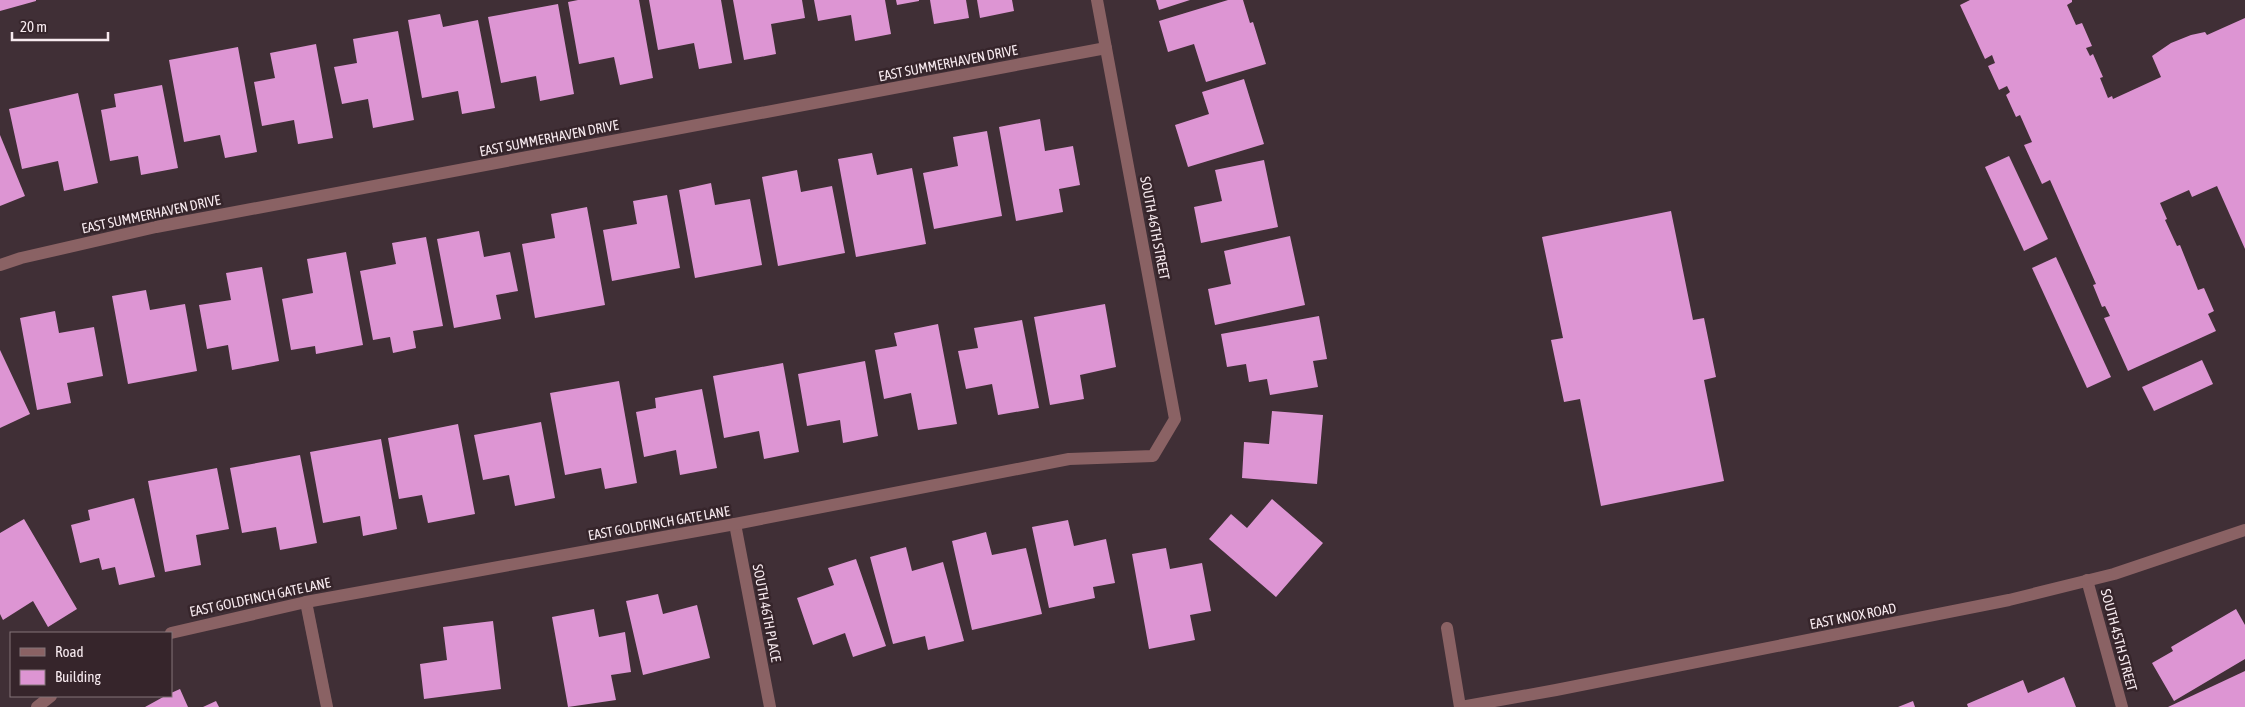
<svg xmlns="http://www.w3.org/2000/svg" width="2245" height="707" font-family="'Asap Condensed',sans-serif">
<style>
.building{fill:#dd95d3}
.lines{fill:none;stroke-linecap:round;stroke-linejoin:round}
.service{stroke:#8a6264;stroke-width:12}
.minor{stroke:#8a6264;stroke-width:12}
.tertiary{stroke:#8a6264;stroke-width:12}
.labels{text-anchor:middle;stroke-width:5;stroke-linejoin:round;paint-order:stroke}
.street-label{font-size:14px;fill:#f7eaef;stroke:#36252b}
</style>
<rect width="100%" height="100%" fill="#402f36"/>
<g class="building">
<path d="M0,0H36V1L0,11Z"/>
<path d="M578,0H639L653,78L620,85L614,57L579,64L568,2Z"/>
<path d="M649,0H721L732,63L699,69L694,43L658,50Z"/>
<path d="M733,0H802L805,18L771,24L776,54L744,60Z"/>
<path d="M814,0H885L891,34L855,41L851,15L818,21Z"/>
<path d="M896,0H919V1L897,5Z"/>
<path d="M930,0H966L969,18L934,24Z"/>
<path d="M977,0H1012L1014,11L980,18Z"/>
<path d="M1156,0H1190L1159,10Z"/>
<path d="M1228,0H1243L1250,23L1253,22L1266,64L1206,82L1194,44L1168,52L1159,21Z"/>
<path d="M1970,0H2072V2L2067,5L2076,25L2082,23L2092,46L2086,48L2090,56L2093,54L2103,77L2100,78L2108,98L2112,96L2113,99L2161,77L2152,56L2171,43L2191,35L2205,32L2207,35L2245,18V249L2217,186L2192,197L2189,190L2160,203L2167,219L2165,220L2177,246L2180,245L2198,290L2204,288L2214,311L2208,314L2216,331L2128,371L2104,318L2110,316L2105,306L2102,307L2093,285L2096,284L2050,180L2042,184L2024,145L2032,142L2020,115L2016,117L2006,95L2010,92L2007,86L1999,90L1988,66L1995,63L1992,55L1985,59L1960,5Z"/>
<path d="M558,4L574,94L540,101L536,76L501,83L488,17Z"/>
<path d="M440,14L443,27L478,20L495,108L462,114L458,91L422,98L408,20Z"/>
<path d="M398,31L414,120L373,128L368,99L342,104L334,67L357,63L353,39Z"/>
<path d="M316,44L333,138L298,144L294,120L262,126L254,82L275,78L270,53Z"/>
<path d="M238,47L257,152L225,158L220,135L184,142L169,60Z"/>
<path d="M1244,79L1264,144L1188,167L1175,125L1209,114L1202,92Z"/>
<path d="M162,85L178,168L141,175L138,156L110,161L101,110L116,107L114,94Z"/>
<path d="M78,93L98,183L64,191L58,161L22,169L9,109Z"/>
<path d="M1040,119L1045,151L1073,146L1080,185L1059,189L1063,212L1016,221L999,127Z"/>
<path d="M987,131L1002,216L934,229L923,173L958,166L953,137Z"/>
<path d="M0,135L25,196L0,206Z"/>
<path d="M872,153L877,175L912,168L926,244L856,257L838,159Z"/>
<path d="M2009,156L2048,239L2024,251L1985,167Z"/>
<path d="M1264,160L1278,227L1201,243L1194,207L1222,201L1215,170Z"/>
<path d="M797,170L801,192L832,186L845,253L778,266L762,177Z"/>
<path d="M711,183L715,205L750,199L762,265L695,278L679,190Z"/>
<path d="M667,195L680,268L612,281L603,230L637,224L633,201Z"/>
<path d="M587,207L605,305L535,318L522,244L555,238L551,214Z"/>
<path d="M1671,211L1693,320L1704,318L1716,377L1704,380L1724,481L1601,506L1580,399L1564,402L1551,340L1563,338L1542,237Z"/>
<path d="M479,231L484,257L510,252L518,291L496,295L501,319L454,328L437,239Z"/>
<path d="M1290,236L1305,305L1215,325L1208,289L1231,284L1224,251Z"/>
<path d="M426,237L443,326L413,331L416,348L393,353L390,337L373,340L360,271L396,264L392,243Z"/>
<path d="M346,252L363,345L316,354L315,346L291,350L282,299L313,293L307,259Z"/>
<path d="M2056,257L2111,377L2087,388L2032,268Z"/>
<path d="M262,267L279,361L232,370L228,345L207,349L199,305L231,300L226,273Z"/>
<path d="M146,290L150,310L185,304L197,371L128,384L112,296Z"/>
<path d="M1105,304L1116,367L1080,375L1084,399L1050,405L1034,317Z"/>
<path d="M55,311L59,333L94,327L103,376L67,383L71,403L37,410L20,318Z"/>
<path d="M1319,316L1327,359L1313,361L1318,387L1270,395L1267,379L1249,382L1246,364L1227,367L1221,334Z"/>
<path d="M1022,320L1039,408L998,415L992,384L966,389L958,351L978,348L974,328Z"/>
<path d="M938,324L957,424L918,430L911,393L884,399L875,350L897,346L894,333Z"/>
<path d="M0,350L30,414L0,428Z"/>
<path d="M2202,360L2213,384L2154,411L2142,387Z"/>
<path d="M865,361L878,436L843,443L840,420L807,426L798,374Z"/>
<path d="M783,363L799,452L764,459L759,431L724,438L713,376Z"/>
<path d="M619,381L637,483L605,489L601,468L565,475L550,393Z"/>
<path d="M702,389L717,468L680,475L676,450L644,457L636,412L656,408L655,398Z"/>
<path d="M1272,411L1323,415L1317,484L1242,478L1244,442L1269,444Z"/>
<path d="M541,422L555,498L515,506L509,475L483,480L474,435Z"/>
<path d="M458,424L475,514L428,523L422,495L399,499L388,438Z"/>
<path d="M381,439L397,529L363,536L360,516L323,523L310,452Z"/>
<path d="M300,455L317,543L280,550L276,527L242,533L230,468Z"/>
<path d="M217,468L229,529L196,535L201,565L165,572L148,481Z"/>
<path d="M134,498L155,577L119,585L115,567L102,570L99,558L80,563L71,525L90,520L88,510Z"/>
<path d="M1272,499L1323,543L1276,597L1209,539L1231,514L1247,528Z"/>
<path d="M24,519L77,609L48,627L33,601L3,620L0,614V533Z"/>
<path d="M1068,520L1074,546L1106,539L1115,583L1093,587L1095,598L1049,608L1032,527Z"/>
<path d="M986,532L992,555L1026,548L1042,614L972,630L952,541Z"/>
<path d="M906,547L912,571L943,562L964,641L928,650L925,636L893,644L870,557Z"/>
<path d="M1166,548L1170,569L1202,563L1211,611L1190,615L1195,640L1149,649L1132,554Z"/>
<path d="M856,559L886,646L853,657L845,633L813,645L797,598L834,585L828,568Z"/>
<path d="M658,594L663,614L697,605L710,658L643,675L626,601Z"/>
<path d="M594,609L599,637L625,632L631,672L611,675L616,700L568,707L552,617Z"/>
<path d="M2236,609L2245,625V659L2174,701L2152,663L2173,651L2171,647Z"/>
<path d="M493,621L501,689L424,699L420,664L447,660L443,627Z"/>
<path d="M2245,671V707H2168Z"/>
<path d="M2064,677L2076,707H1968L1967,704L2023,680L2028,693Z"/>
<path d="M180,689L188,707H145L165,696H171V693Z"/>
<path d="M216,701L219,707H203Z"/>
<path d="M1913,701L1915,707H1898Z"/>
</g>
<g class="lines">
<path class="service" d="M1447,628L1460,707"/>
<g class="minor">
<path d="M0,265L21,258L156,227L1106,48"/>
<path d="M735,524L770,707"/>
<path d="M2087,580L2122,707"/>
<path d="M306,602L327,707"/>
<path d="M171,633L306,602L735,524L1069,459L1153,456L1175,419L1097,0"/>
<path d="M37,707L51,696"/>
</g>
<path class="tertiary" d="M1461,707L1556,690L2009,600L2114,574L2245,530"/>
</g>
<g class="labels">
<g class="street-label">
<text transform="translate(948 63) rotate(-11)" y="5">EAST SUMMERHAVEN DRIVE</text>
<text transform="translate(549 138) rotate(-11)" y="5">EAST SUMMERHAVEN DRIVE</text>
<text transform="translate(151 214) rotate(-12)" y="5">EAST SUMMERHAVEN DRIVE</text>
<text transform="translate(1155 228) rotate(79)" y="5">SOUTH 46TH STREET</text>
<text transform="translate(659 523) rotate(-10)" y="5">EAST GOLDFINCH GATE LANE</text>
<text transform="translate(260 597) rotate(-12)" y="5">EAST GOLDFINCH GATE LANE</text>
<text transform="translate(767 613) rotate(79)" y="5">SOUTH 46TH PLACE</text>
<text transform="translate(1853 616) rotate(-11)" y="5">EAST KNOX ROAD</text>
<text transform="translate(2119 640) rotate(75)" y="5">SOUTH 45TH STREET</text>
</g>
</g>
<rect x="10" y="632" width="162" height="65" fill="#36252b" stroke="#837479"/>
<rect x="20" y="648" width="25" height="8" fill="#8a6264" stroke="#837479"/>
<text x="55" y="657" font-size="15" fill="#f7eaef">Road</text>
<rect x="20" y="670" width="25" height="15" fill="#dd95d3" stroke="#837479"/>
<text x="55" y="682" font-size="15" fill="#f7eaef">Building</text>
<path d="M12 32v8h96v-8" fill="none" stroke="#f7eaef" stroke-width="2.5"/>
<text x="20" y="32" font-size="15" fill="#f7eaef" stroke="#36252b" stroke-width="4" paint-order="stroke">20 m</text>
</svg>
